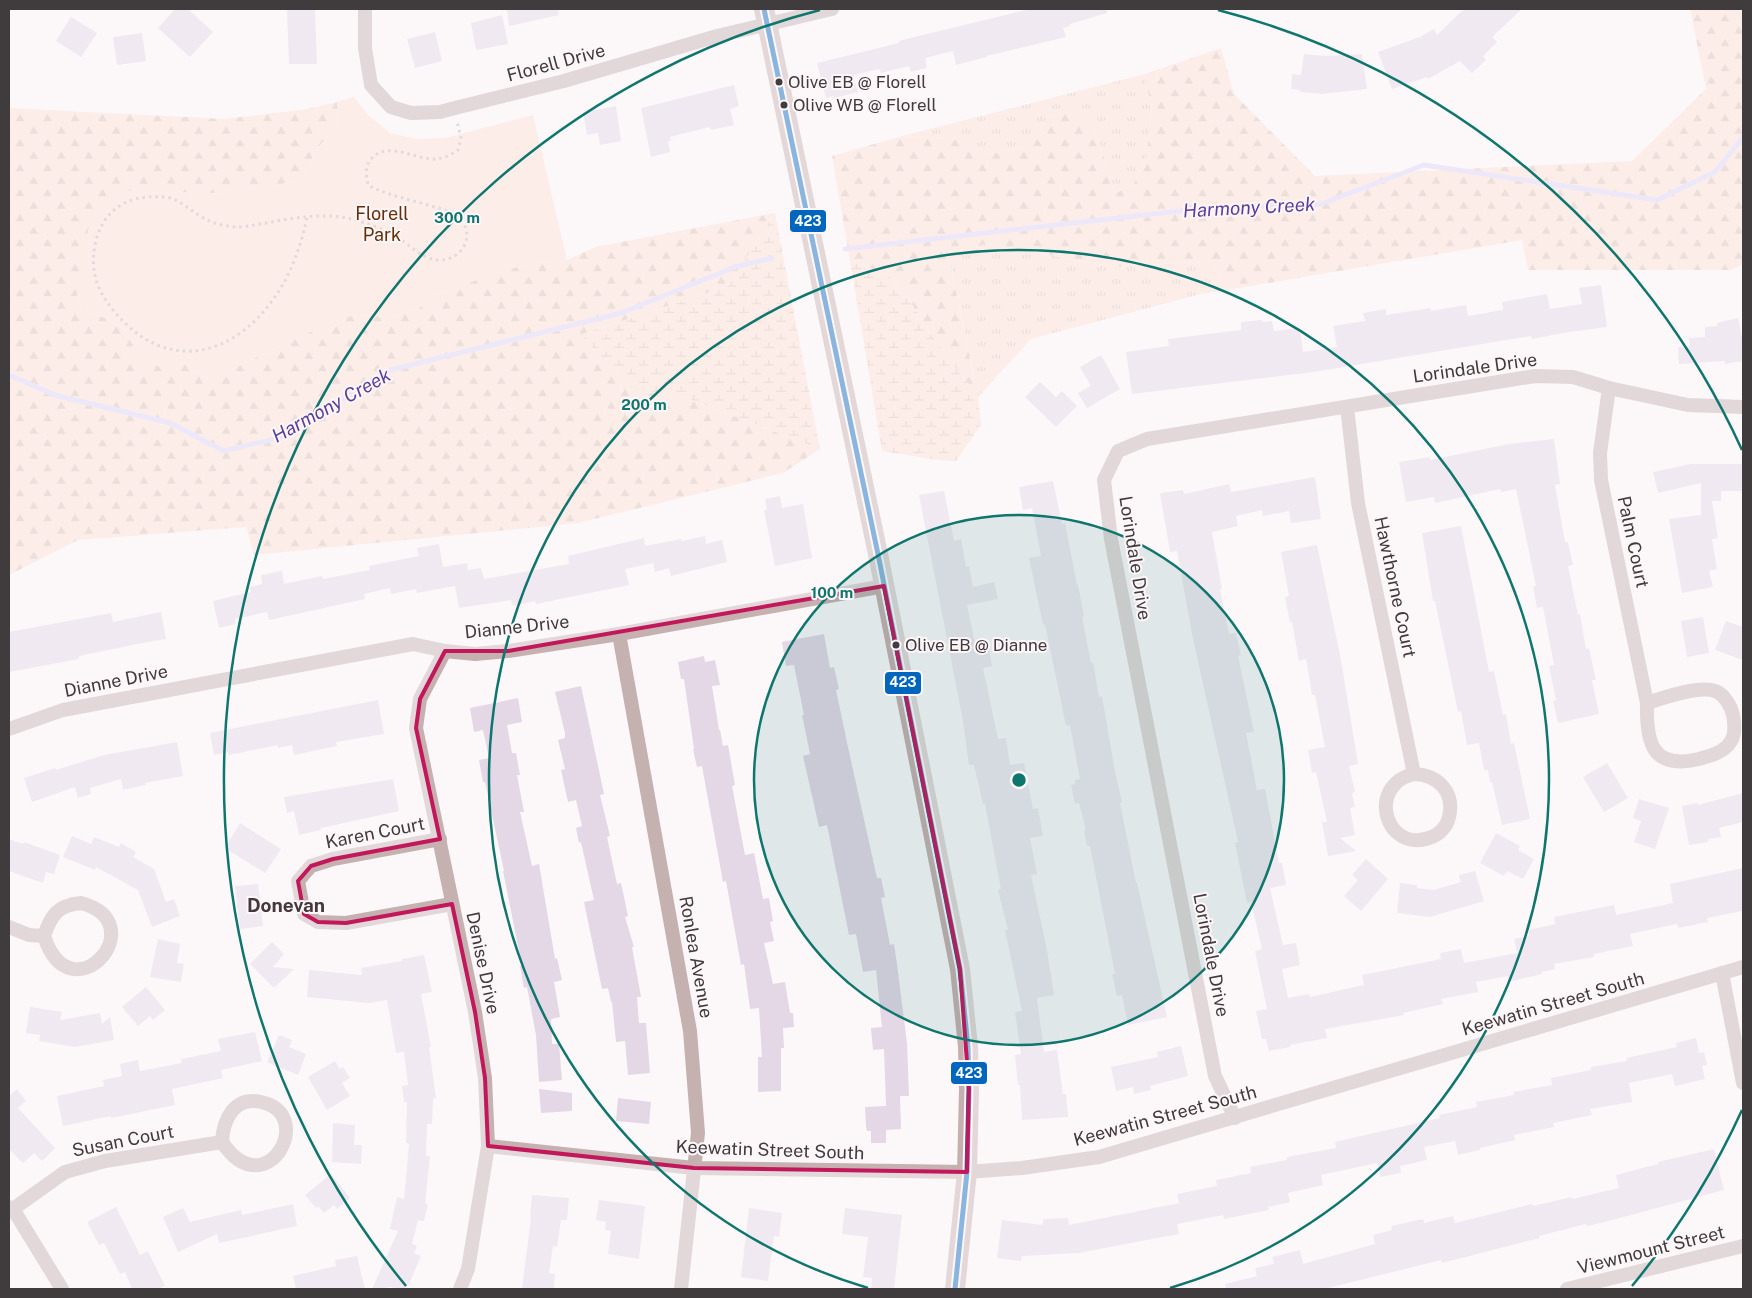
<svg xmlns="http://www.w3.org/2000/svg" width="1752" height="1298" font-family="'Public Sans',sans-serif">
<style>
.grass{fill:url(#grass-tufts)}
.forest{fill:url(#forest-firs)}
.wetland{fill:url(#wetland-marsh)}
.green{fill:#fce1d4}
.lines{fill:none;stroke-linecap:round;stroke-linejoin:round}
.stream{stroke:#dbd5f9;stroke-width:5}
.building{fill:#e4d7e6}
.path{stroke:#c2b5b5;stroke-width:3;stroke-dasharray:2.5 4;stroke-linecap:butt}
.street{stroke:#c6b1b1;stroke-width:14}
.secondary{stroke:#c5b0af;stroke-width:20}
.bus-1-casing{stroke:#fef6f9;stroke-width:9}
.bus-1{stroke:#0065bd;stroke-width:5}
.marked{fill:none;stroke:#c2185b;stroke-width:4;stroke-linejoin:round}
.ring{fill:none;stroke:#0f766e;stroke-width:2.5}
.bus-dot{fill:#403b3d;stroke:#fef6f9;stroke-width:2}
.labels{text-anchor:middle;stroke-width:4;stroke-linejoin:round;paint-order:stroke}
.bus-label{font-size:17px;fill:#403b3d;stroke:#fef6f9;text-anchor:start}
.street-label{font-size:18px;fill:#403b3d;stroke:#fef6f9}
.park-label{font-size:18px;fill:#653009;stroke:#fef6f9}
.water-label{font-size:19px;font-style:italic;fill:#583e9e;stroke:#fef6f9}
.neighbourhood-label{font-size:19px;font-weight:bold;fill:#43393d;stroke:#fef6f9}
.centre{fill:#0f766e;stroke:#fef6f9;stroke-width:2.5}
.ring-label{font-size:15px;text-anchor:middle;font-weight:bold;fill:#0f766e;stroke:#fef6f9;stroke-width:4;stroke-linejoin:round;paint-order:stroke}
.line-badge{stroke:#fef6f9;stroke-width:2}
.badge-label{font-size:14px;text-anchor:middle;font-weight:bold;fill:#fff}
</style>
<defs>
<pattern id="grass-tufts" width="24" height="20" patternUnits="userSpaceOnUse" patternTransform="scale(1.25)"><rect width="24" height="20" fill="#fce1d4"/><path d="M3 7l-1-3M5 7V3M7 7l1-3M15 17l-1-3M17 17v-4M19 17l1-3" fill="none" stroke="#d9c2b7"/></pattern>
<pattern id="forest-firs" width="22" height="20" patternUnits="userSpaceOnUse" patternTransform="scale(1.25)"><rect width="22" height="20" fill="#fce1d4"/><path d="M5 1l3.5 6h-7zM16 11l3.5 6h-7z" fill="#d9c2b7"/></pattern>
<pattern id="wetland-marsh" width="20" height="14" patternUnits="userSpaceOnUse" patternTransform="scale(1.25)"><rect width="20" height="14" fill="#fce1d4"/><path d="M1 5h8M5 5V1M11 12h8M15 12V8" fill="none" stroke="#d9c2b7"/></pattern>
</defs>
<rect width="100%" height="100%" fill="#fcf8fa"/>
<g class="grass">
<path d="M1145,74L1152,114L1146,160L1133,185L1116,194L1095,130L1083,116L1065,112L1047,118L1024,147L992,154L949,138L902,136Z"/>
<path d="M987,243L1113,267L1211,261L1227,290L1201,294L1031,339L978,397L949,256Z"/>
</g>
<g class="forest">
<path d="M1690,9H1743V264L1731,270H1528L1522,240L1227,290L1211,261L1113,267L987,243L949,257L978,397L930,333L908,298L888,274L850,261L832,156L902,136L949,138L992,154L1024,147L1047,118L1065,112L1083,116L1095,130L1116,193L1133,185L1146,160L1152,114L1145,74L1221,48L1234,94L1315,176L1632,161L1706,89Z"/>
<path d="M337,102L339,122L314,153L303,181L200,195L159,188L88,311L108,319L126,331L134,347L158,366L180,361L208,380L340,318L357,315L391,317L416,310L442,292L482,278L523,265L567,260L595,247L775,213L728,286L580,335L635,391L684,397L820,449L783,473L578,523L254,555L246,527L78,540L9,575V108L224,119L308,109Z"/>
</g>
<g class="wetland">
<path d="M775,213L820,449L684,397L635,391L580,335L728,286Z"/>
<path d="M850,261L888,274L908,298L930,333L978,397L981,425L956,461L937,460L882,451Z"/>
</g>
<path class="green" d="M354,97L367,114L390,133L416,139L445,138L533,115L567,260L523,265L482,278L442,292L416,310L391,317L357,315L340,318L208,380L180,361L158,366L143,363L126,331L108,319L88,311L77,301V284L91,216L102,204L121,192L159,188L200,195L303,181L314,153L339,122L337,102Z"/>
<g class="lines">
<g class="stream">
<path d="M845,249L1206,208L1321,204L1424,165L1657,200L1715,172L1743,137"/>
<path d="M9,377L12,376L55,395L170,423L224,451L278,438L390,370L621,313L735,267L772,258"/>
</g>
</g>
<g class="building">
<path d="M175,9H188L213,32L190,57L158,28Z"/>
<path d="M287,9H315L317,64H289Z"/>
<path d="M507,9H558L559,15L509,26Z"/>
<path d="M1030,9H1107V13L1070,24V26L1063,28L1066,37L986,56L987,57L956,65L953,51L925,58L927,68L911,72L909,66L881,73L879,69L853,75L858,92L834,98L833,96L826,98L817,63L899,43V41L906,39Z"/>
<path d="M1464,9H1522L1492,37L1497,42L1483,56L1486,60L1472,73L1460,61L1428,79L1427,77L1392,89L1378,52L1420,37L1434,29L1437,35Z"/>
<path d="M502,15L508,44L476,50L471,23Z"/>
<path d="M71,17L97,33L81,57L56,41Z"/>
<path d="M435,32L442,61L415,68L407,39Z"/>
<path d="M142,33L146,61L117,65L113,37Z"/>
<path d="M1304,54L1326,56L1362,54L1367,89L1322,94L1300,92V90L1291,89L1292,74L1301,75Z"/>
<path d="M734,85L739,106L730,109L734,125L711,130L710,127L670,137L671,141H668L670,152L651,157L641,108Z"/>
<path d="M616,106L621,141L600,145L598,133L587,135L583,112Z"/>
<path d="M1601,285L1607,327L1569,332L1532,339L1531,336L1314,372L1132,394L1126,352L1169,346L1168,339L1241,330V322L1262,320L1263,322L1272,321L1274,331L1300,328L1303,352L1337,347L1333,326L1365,321L1363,313L1386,309V315L1431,308V311L1466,305L1468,316L1503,310L1502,302L1547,294L1550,309L1582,304L1579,288Z"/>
<path d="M1738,318L1743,344V361L1725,364V361L1679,364L1678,347L1690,346L1689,338L1705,337V327L1717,326V323Z"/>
<path d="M1101,355L1120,389L1087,408L1078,393L1091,386L1080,367Z"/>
<path d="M1040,382L1056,397L1062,391L1077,406L1056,427L1025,397Z"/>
<path d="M1554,439L1560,484L1555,485L1565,542H1568L1573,565L1568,566L1578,615L1580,614L1586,649L1589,648L1596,680H1592L1599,714L1558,723L1553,701L1556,700L1549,666L1554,665L1543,607L1537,608L1533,586H1536L1516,489L1501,492L1500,489L1435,503L1434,497L1406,502L1399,462L1430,457V460L1509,444Z"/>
<path d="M1691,464H1743V491H1721V501H1712L1718,538L1712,539L1717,569L1709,571L1713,587L1682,593L1669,519L1701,515V483L1658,493L1653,472Z"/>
<path d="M1315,477L1321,519L1291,523L1289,511L1263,516L1262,510L1236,516L1238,526L1212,532L1222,589H1220L1229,634L1236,633L1241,655L1238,656L1254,732L1246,733L1257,790L1265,789L1279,863H1282L1286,885L1270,888L1283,945L1296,943L1300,965L1282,969L1288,998L1309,994L1310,997L1364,985L1362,975L1441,959L1440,953L1461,949L1464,963L1517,953L1514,939L1529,936V930L1555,924L1554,917L1614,905L1616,915L1673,903L1670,884L1743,868V911L1707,918L1708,922L1678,928L1677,924L1630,934L1633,946L1594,954V957L1554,964L1555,969L1542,972V974L1508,982V976L1476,982L1478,992L1441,999L1443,1004L1403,1013L1404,1015L1325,1029L1327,1038L1290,1045V1047L1269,1051L1266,1039H1262L1256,1011L1267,1009L1255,951L1262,949L1251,902L1247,903L1235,843L1238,842L1192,634L1177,551L1170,552L1160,493L1183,490L1184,494L1229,484L1231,492Z"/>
<path d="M1053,481L1062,524L1065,523L1077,585H1078L1084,616L1082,617L1091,663L1093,662L1099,697L1102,696L1115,772L1122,802L1120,803L1136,883H1137L1167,1017L1128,1025L1122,995L1117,996L1112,974H1115L1090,846H1087L1084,830H1086L1079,803L1075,804L1071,785L1075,784V780L1080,779L1070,725L1066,726L1045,624L1043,625L1029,558L1041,556L1032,508L1023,510L1019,487Z"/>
<path d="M944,491L954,541L961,539L966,567L969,566L973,587L994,582L998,599L967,605L976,647L988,645L992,666L983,668L998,739L1006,738L1010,765L1024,763L1033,809L1038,808L1043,836L1030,838L1037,874L1031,875L1047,950L1054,995L1037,998L1044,1052L1057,1050L1063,1094H1066L1068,1117L1022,1120L1020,1085L1018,1086L1015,1055L1021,1054L1015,1012L1022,1011L1005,930H1008L998,890L1001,889L985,804H983L974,765H969L963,721L919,495Z"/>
<path d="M780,496L782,508L803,504L812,558L775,566L764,510H767L765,499Z"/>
<path d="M1461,526L1489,672L1494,671L1503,715L1506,714L1511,744L1514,743L1530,819L1502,825L1492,782H1490L1488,770H1484L1479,743L1467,745L1461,711L1458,712L1435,601H1433L1422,533Z"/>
<path d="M705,536L706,544L722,540L727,562L671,576L669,568L655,572L653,563L625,569L629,585L536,604L535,601L513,606L511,600L459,608L455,586L417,593L416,589L391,594L390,588L364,594L365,599L269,620L267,612L235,619L236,624L219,628L213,601L251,592L250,587L262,584L261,575L282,571L284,584L322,576L323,579L370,570L369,566L419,556L417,548L439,544L443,567L467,563L468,570L481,568L484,579L569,564L568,556L644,538L645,546L681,539L682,541Z"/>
<path d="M1317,545L1341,660L1358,764L1349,766L1355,792L1352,793L1355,807L1350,808L1355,835L1340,838L1356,851L1328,856L1322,822H1327L1316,772L1312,773L1308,750L1325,747L1315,695H1312L1306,659L1299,661L1292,622L1290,623L1285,597L1289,596L1281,552Z"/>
<path d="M161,612L166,639L137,644L79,656V659L9,672V632L111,613L113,622Z"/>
<path d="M1703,617L1709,653L1687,657L1681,621Z"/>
<path d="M1726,621L1743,627V660L1715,650Z"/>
<path d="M824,634L830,668L834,667L839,689L836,690L848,747L877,878H881L885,897L881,898L890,945L894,944L897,964L907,1043L909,1096H900L901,1129L886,1130V1143H871V1131H867L866,1127L865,1107L886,1106L884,1049L873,1050L871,1028L882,1027L876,970L863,972L856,934L849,935L827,825L819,827L803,756L810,754L802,715H804L794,665L786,666L782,642Z"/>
<path d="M704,656L705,662L715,660L720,685L712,686L719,730H720L723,746L728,745L735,785L732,786L745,855L754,853L763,899L769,898L773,921L770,922L774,941L764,943L773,984L785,982L790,1013H793L794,1027L783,1028L784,1048H781V1091L758,1092V1057H762L759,1008L750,1009L744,964L741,965L726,881L723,882L702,766L697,767L693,749H694L684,679H681L678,662Z"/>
<path d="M581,686L604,794L600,795L610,836L607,837L617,884L621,883L628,916L625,917L634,947H632L641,997H637L639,1023H646L650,1073L628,1075L625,1041L616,1042L612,1002H611L608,988L602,989L584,902L594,900L581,842L579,843L576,828L582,826L576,800L568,802L561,770L565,769L558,740L565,738V733L555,692Z"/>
<path d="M518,698L522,722L507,725L512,753H516L520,775H517L524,812H520L532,866L539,864L555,959L557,958L562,980L554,982L560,1017L551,1019L552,1044H559L562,1080L539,1082L536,1035L527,987L524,988L520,966H522L503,871H504L485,782H483L479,760L489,758L483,730L474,732L470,708Z"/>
<path d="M378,700L384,734L336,742L337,746L294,755L292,745L278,748V745L229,755L228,752L214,755L210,733Z"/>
<path d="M177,742L183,776L145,783L146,785L123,790L121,779L90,788L91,794L78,798L75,787L32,802L24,778L55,768L56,770L104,755Z"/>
<path d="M1607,763L1628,798L1604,812L1583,777Z"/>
<path d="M393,779L399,811L321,828V830L299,835L294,811L287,813L284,797Z"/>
<path d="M1743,793V822L1719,828L1721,837L1708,839V842L1689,845L1682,806L1698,803V805Z"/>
<path d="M1639,799L1669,808L1655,849L1634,842L1641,821L1633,818Z"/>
<path d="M240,823L281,849L265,873L225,848Z"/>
<path d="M1496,833L1520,846L1518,850L1534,859L1523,879L1507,871L1504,876L1480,863Z"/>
<path d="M72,836L91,844L94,837L119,847L121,843L136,852L133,857L154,869L166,902L174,899L180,916L152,927L138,890L96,867L95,870L63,857Z"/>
<path d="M9,839L23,844L24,842L60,855L54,874L46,872L43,883L9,871Z"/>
<path d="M1366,859L1388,879L1361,911L1344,896L1358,880L1352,875Z"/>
<path d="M1475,871L1484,901L1430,917L1397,913L1400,883L1417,885V888L1434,890L1461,882L1459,875Z"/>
<path d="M258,884L263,926L240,929L235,886Z"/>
<path d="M158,939L180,944L177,963L184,964L181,982L150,977Z"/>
<path d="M272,942L284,954L273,967L294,969L274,988L250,964Z"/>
<path d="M424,955L432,992L421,994L431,1047H429L436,1098L433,1099L432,1124H427L426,1156H430L425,1204H428L424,1221L418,1220L412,1244L417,1246L414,1253L421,1256L409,1284L404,1289H395L392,1287L372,1289L398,1231L390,1229L397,1197L404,1199L409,1144L406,1143L407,1102H404L402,1086L408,1085L404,1052L396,1053L387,1000L369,1003L307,997L309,970L362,975L361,968L402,961V959Z"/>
<path d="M146,987L165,1010L153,1020L150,1016L138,1026L122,1007Z"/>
<path d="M30,1007L62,1012L60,1020L100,1013L102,1024L110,1017L114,1040L75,1047L39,1041L40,1035L26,1033Z"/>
<path d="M255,1032L262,1061L221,1070L223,1078L172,1089L175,1105L111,1118V1116L63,1126L57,1096L104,1086L103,1080L122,1076L120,1064L138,1060L140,1071L182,1063L181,1059L221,1051L218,1039Z"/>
<path d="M279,1035L292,1040L289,1047L306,1054L298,1075L267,1062Z"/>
<path d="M1696,1038L1699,1053L1704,1052L1707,1065L1702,1066L1705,1079L1675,1086L1672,1074L1629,1083L1632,1102L1590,1109L1592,1115L1553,1123L1554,1127L1514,1135L1515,1140L1480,1148V1150L1458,1155L1455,1141L1424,1147L1427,1160L1400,1166L1401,1173L1380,1177L1377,1163L1321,1175L1323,1185L1288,1193L1290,1202L1268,1207L1269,1210L1224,1219L1223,1215L1177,1224L1179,1234L1078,1253L1022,1256L1021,1261L997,1258L1002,1220L1043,1225V1219L1068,1218L1069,1225L1179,1203L1177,1194L1217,1186L1216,1180L1251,1173L1250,1167L1287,1160V1157L1336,1148L1335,1142L1440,1118L1439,1115L1477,1107L1476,1102L1514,1095L1513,1092L1552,1085L1551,1078L1591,1070V1067L1627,1061L1626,1058L1677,1047L1676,1043Z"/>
<path d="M1181,1046L1188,1076L1150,1086L1151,1090L1134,1094L1133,1087L1116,1091L1111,1067L1158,1057L1157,1052Z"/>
<path d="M335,1061L340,1069L343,1067L350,1078L342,1083L350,1096L327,1110L308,1077Z"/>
<path d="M17,1089L26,1101L18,1108L55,1148L42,1161L34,1153L23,1163L9,1149V1096Z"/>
<path d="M539,1089L572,1093V1111L541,1113Z"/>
<path d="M618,1098L651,1102L649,1124L616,1121Z"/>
<path d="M333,1123L355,1125L354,1145H362L361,1164L332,1162Z"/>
<path d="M1714,1149L1724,1190L1605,1222L1587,1226L1586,1224L1539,1236L1540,1238L1442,1263L1441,1260L1324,1289H1226L1225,1284L1257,1276L1255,1268L1274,1264L1272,1257L1300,1250L1303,1264L1375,1244L1373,1235L1392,1230L1391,1226L1423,1219L1424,1223L1453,1216L1455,1223L1532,1204L1533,1206L1571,1197L1572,1199L1619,1188L1616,1175L1658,1164V1162Z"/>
<path d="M331,1174L350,1198L337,1209L334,1205L324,1213L318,1206L316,1208L305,1195Z"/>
<path d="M532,1195L569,1198L567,1220H561L557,1247L553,1246L549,1273L555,1274L554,1289H522L531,1217H530Z"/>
<path d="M599,1200L645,1206L639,1259L608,1254L611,1231L605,1230L606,1222L596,1220Z"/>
<path d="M293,1204L297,1226L219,1243L217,1234L178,1252L163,1217L183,1208L190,1222L241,1210L242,1215Z"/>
<path d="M116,1207L140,1255L148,1251L165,1286L157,1289H132L125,1272L120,1274L104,1243L99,1245L87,1222Z"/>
<path d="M749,1208L782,1213L779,1237L774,1236L768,1281L741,1277Z"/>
<path d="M845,1208L902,1215L894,1289H871L872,1278L863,1277L868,1237L842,1234Z"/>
<path d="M357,1256L365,1289H296L293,1276L336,1266L335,1260Z"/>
</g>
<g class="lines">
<path class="path" d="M307,218C301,243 294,267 280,289C239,356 168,377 114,311C97,291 90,271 95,245C101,212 127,194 160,197C164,197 169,197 173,199C187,205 198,217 212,222C219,225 231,227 239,227C247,227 257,224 266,223C291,218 321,213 347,218C364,222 382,228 397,237C410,245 424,261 440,260C464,260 477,232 457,216C449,210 438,208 428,205C407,199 387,195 368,185C366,174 364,165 373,157C390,141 418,161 437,159C445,158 452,154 458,150L461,138L457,121"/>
<g class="street">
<path d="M365,9V48L371,85L391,107L411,113L440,112L455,108L564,81L717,36L832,9"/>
<path d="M1609,388L1600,453L1601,480L1647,703C1662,698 1700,685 1715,691C1724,694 1731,706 1733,715C1735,725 1736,736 1729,744C1722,753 1709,756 1699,759C1652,770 1646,743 1647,703"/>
<path d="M1347,407L1358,503L1414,774C1438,775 1455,792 1449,817C1447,827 1439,835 1429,838C1385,853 1366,785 1414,774"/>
<path d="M619,634L690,1031L698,1133L681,1289"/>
<path d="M445,651L420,699L416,728L475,1012L485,1078L488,1146L468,1269L460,1289"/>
<path d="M9,729L63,710L413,644L445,651L475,654L508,651L619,634L884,586"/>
<path d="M440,839L333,859L311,866L298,881L304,914L318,922L346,923L452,904"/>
<path d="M81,903C156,923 71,1019 44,936C51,915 58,905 81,903Z"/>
<path d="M9,927L29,935L44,936"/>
<path d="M1722,973L1743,1083"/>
<path d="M1235,1118L1215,1076L1111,539L1104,480L1118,451L1147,439L1535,376L1573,377L1609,388L1688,405L1743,407"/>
<path d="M488,1146L694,1168L967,1172L1022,1168L1099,1157L1743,967"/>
<path d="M9,1207L13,1209L62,1289"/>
<path d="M13,1209L65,1172L105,1161L222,1142C266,1208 318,1114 261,1102C234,1096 223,1120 222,1142"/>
<path d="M1567,1289L1743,1246"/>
</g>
<path class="secondary" d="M764,9L879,559L960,969L968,1047L969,1089L967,1172L955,1289"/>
<g class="bus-1-casing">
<path id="bus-1" d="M764,9L879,559L960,969L968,1047L969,1089L967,1172L955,1289"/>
</g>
<use href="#bus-1" class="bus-1"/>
</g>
<path d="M0 0H1752V1298H0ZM884,586L960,969L969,1089L967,1172L694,1168L488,1146L485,1078L475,1012L452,904L346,923L318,922L304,914L298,881L311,866L333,859L440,839L416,728L420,699L445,651H508Z" fill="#fcf8fa" fill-opacity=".55" fill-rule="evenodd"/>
<path class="marked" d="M884,586L960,969L969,1089L967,1172L694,1168L488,1146L485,1078L475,1012L452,904L346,923L318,922L304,914L298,881L311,866L333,859L440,839L416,728L420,699L445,651H508Z"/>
<circle cx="1019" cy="780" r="265" fill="#0f766e" fill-opacity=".12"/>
<g class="ring">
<circle cx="1019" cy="780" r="265"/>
<path d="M868 1288A530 530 0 1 1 1170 1288"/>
<path d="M1742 1110A795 795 0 0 1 1632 1286M406 1286A795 795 0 0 1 820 10M1218 10A795 795 0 0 1 1742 450"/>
</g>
<g class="bus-dot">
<circle cx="779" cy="82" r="4.5"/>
<circle cx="784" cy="105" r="4.5"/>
<circle cx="896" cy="645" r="4.5"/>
</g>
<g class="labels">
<g class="bus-label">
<text x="788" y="88">Olive EB @ Florell</text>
<text x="793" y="111">Olive WB @ Florell</text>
<text x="905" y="651">Olive EB @ Dianne</text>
</g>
<g class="street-label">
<text transform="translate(556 63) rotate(-15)" y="6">Florell Drive</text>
<text transform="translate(1475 368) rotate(-8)" y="6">Lorindale Drive</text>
<text transform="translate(1633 542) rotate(78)" y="6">Palm Court</text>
<text transform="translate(1135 558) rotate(81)" y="6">Lorindale Drive</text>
<text transform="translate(1395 587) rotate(78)" y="6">Hawthorne Court</text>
<text transform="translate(517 627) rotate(-6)" y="6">Dianne Drive</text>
<text transform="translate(116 681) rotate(-11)" y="6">Dianne Drive</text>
<text transform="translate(375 833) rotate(-11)" y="6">Karen Court</text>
<text transform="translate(1211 955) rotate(79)" y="6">Lorindale Drive</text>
<text transform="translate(696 957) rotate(80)" y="6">Ronlea Avenue</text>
<text transform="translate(483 963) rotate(78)" y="6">Denise Drive</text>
<text transform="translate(1553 1004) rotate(-16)" y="6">Keewatin Street South</text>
<text transform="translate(1165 1116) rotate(-15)" y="6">Keewatin Street South</text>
<text transform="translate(123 1141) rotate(-11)" y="6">Susan Court</text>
<text transform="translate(770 1150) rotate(2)" y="6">Keewatin Street South</text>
<text transform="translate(1651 1250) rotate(-14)" y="6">Viewmount Street</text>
</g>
<g class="park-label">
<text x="382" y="220">Florell<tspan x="382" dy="21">Park</tspan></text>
</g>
<g class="water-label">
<text transform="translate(1249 207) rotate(-3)" y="7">Harmony Creek</text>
<text transform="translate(331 405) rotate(-29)" y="7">Harmony Creek</text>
</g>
<g class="neighbourhood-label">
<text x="286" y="912">Donevan</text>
</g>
</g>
<circle cx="1019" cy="780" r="8" class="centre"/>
<g class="ring-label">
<text x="457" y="223">300 m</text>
<text x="644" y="410">200 m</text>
<text x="832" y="598">100 m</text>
</g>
<g class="line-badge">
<rect x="789" y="209" width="38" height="24" rx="5" fill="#0065bd"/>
<rect x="884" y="671" width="38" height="24" rx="5" fill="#0065bd"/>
<rect x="950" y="1061" width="38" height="24" rx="5" fill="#0065bd"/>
</g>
<g class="badge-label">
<text x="808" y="226">423</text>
<text x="903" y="687">423</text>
<text x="969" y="1078">423</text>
</g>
<rect width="1752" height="1298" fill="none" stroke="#403b3d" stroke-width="20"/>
</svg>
